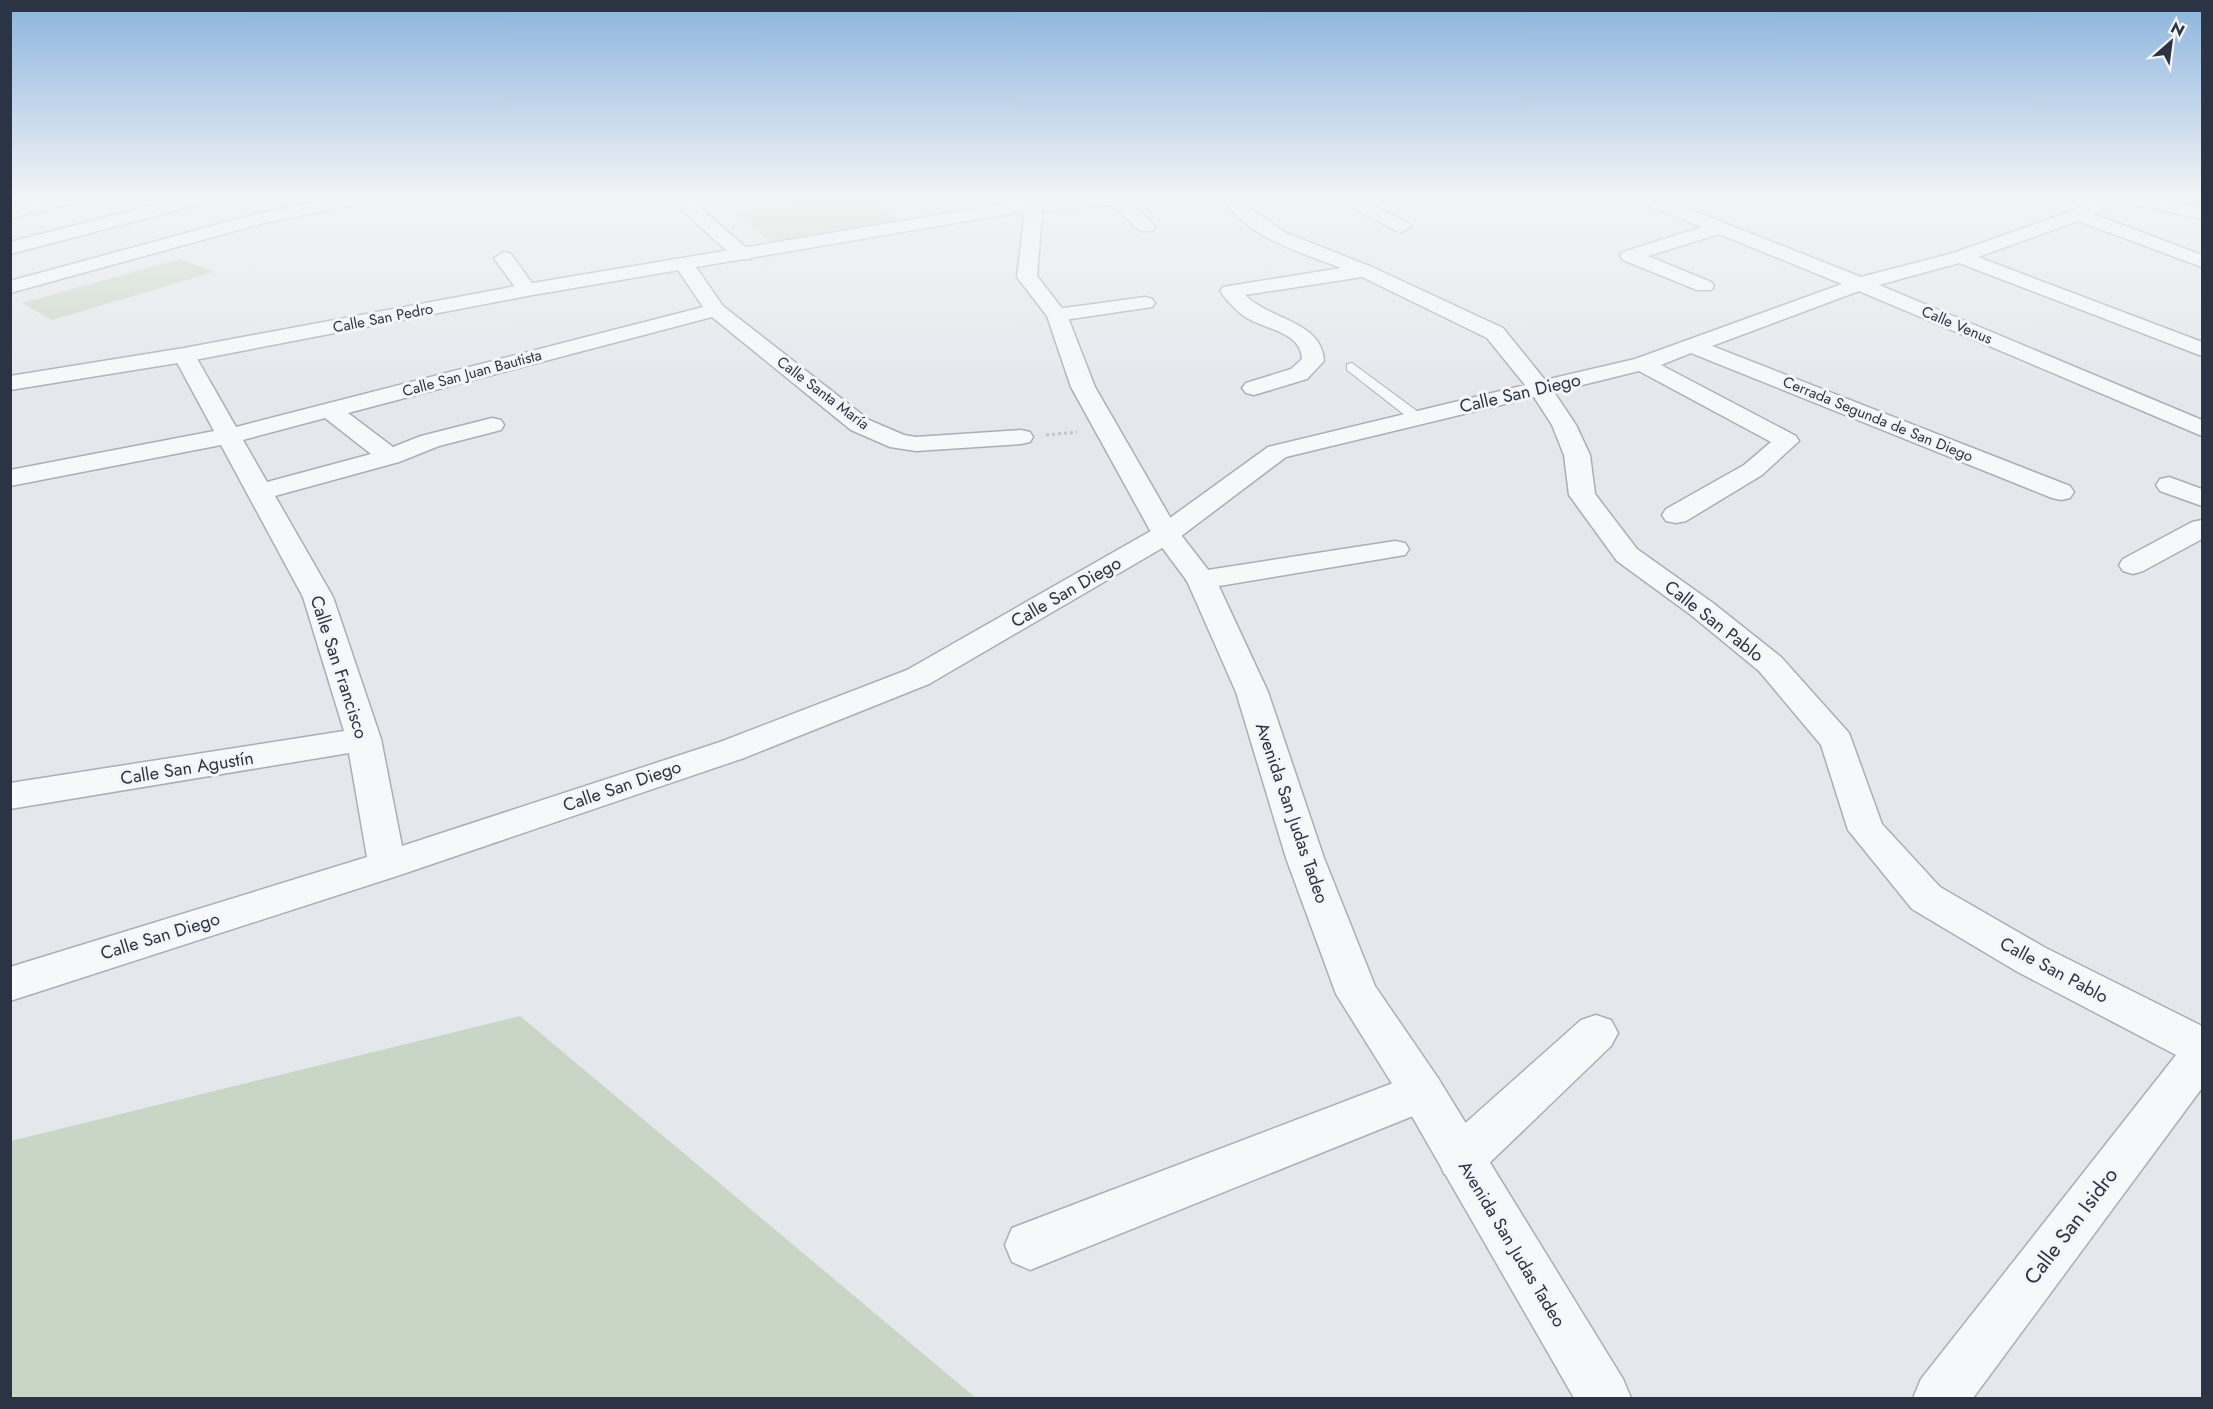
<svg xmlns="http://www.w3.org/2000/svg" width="2213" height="1409" font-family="Jost,sans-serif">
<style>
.green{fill:#c9d6c5}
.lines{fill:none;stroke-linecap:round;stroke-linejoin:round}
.service-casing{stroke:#a9aeb7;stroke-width:2}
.minor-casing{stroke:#a9aeb7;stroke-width:3}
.tertiary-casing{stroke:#a9aeb7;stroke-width:3}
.path{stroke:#c2c5cb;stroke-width:3;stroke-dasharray:3 3;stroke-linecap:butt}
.service{fill:#f7f8fa;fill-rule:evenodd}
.minor{fill:#f7f8fa;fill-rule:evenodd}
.tertiary{fill:#f7f8fa;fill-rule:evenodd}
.labels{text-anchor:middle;stroke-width:6;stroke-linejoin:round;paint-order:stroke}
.far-street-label{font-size:15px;fill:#2b3445;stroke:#f4f6f9}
.street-label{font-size:18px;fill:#2b3445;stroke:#f4f6f9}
.near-street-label{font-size:21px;fill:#2b3445;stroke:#f4f6f9}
</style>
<rect width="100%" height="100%" fill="#e4e7ec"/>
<g class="green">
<path d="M822,197H872L901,222L775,247L736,212Z"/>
<path d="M180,259L214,272L52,320L22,303Z"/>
<path d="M520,1016L976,1398H11V1141Z"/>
</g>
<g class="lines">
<g class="service-casing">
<path id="service" d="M1352,363L1421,414V420H1411L1347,370V364Z"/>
</g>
<g class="minor-casing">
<g id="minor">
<path d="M53,197H85L82,201L10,218V208Z"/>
<path d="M185,197H216L213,201L10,254V242Z"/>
<path d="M340,197H377L368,202L264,223L10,293V281L256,214Z"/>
<path d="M668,197H688L750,251L753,255L750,259H736Z"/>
<path d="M1112,197H1124L1152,223L1155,227L1152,231H1140L1112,205L1109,201Z"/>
<path d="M1223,197H1241L1245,205L1286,233L1372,267L1503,328L1545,380L1635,359L1842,284L1719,234L1648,256L1711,282L1714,286L1711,290H1697L1623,260L1620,256L1623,252L1702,227L1637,201L1634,197H1659L1861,277L1953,253L2072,211L2099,197H2147L2202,209V219L2118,201L2093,214L2202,255V267L2078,221L1978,257L2202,342V356L1959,263L1879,285L2202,420V436L1859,291L1712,346L2070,486L2074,492L2070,498L2061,500L2052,498L1691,353L1661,365L1796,436L1799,441L1762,475L1686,521L1676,523L1666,521L1662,515L1666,509L1744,465L1771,442L1639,371L1554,392L1576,425L1590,455L1595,494L1637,549L1713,603L1781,657L1849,733L1882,824L1940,887L2044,947L2202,1026V1088L1973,1398H1913L1921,1379L2176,1055L2016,971L1912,909L1848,830L1821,745L1759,671L1691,615L1617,561L1569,495L1564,455L1552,425L1534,397L1286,457L1176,540L929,684L744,758L400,875L10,1001V967L367,857L349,753L10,809V783L344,731L303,597L221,445L10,486V470L214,431L173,355L176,350H192L236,427L703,307L674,264L684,258L691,260L723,306L869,420L904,435L916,437L1021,430L1030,432L1033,437L1030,442L1021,444L916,451L890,447L851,430L712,317L348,413L393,447L421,436L492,418L501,420L504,425L501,430L439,446L399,462L275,496L333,597L381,739L402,846L720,742L907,670L1156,528L1268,447L1525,385L1487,338L1362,277L1245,295C1272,321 1322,321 1324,361L1307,379L1254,395L1246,393L1242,388L1246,383L1291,369L1302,359C1301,332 1267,330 1247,318C1237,312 1227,301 1220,291L1223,287L1341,268C1301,252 1245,238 1223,197ZM325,418L371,454L267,482L243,440Z"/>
<path d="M1333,197H1356L1408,223L1411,227L1402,232L1396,231Z"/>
<path d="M504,252L511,254L534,286L537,290L534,294H520L494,258Z"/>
<path d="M1145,297L1152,299L1155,303L1152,307L1057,321L1050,319L1047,315L1050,311L1057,309Z"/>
<path d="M2169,477L2202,489V506L2160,491L2156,485L2160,479Z"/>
<path d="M2202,520V539L2143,571L2133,574L2123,571L2119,565L2123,559L2192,522Z"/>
<path d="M1395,541L1405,543L1409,549L1405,555L1201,589L1191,586L1186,580L1191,574L1201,571Z"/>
<path d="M1596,1015L1611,1020L1618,1033L1611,1046L1478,1174L1461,1180L1444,1174L1438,1158L1444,1142L1581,1020Z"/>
<path d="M1422,1072L1438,1078L1444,1092L1438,1106L1030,1270L1012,1262L1005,1245L1012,1228Z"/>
</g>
</g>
<g class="tertiary-casing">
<path id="tertiary" d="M1024,197H1156L1147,202L1045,210L1042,213L1037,276L1067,315L1095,387L1178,531L1216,580L1268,692L1324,858L1375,986L1438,1078L1623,1379L1631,1398H1574L1406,1106L1336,994L1286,858L1236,692L1187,581L1152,534L1071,387L1047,316L1017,277L1025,211L527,296L184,362L10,390V376L184,348L527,284L1027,200Z"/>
</g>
<path class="path" d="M1046,435L1077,432"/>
<use href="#service" class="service"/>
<use href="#minor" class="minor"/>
<use href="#tertiary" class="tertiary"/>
</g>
<linearGradient id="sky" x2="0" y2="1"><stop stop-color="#8bb4dd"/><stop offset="0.5" stop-color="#f3f4f6"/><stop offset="1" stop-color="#f3f4f6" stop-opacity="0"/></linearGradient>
<rect width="2213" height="395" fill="url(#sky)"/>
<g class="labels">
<g class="far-street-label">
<text transform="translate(383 318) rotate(-11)" y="5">Calle San Pedro</text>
<text transform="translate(1957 325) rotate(23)" y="5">Calle Venus</text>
<text transform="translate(472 373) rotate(-15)" y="5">Calle San Juan Bautista</text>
<text transform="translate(823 393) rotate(37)" y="5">Calle Santa María</text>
<text transform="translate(1878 419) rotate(22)" y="5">Cerrada Segunda de San Diego</text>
</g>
<g class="street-label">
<text transform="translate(1520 393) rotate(-13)" y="6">Calle San Diego</text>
<text transform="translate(1066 592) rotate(-30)" y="6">Calle San Diego</text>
<text transform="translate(1714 621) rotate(38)" y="6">Calle San Pablo</text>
<text transform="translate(339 667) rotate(72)" y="6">Calle San Francisco</text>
<text transform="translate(187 768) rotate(-9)" y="6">Calle San Agustín</text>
<text transform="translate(622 786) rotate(-19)" y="6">Calle San Diego</text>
<text transform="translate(1292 813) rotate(71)" y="6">Avenida San Judas Tadeo</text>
<text transform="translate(160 936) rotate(-17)" y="6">Calle San Diego</text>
<text transform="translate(2054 970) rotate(28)" y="6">Calle San Pablo</text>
<text transform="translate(1512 1244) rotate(59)" y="6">Avenida San Judas Tadeo</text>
</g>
<g class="near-street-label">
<text transform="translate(2071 1226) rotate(-53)" y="7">Calle San Isidro</text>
</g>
</g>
<rect width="2213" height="1409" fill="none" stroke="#2b3445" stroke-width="24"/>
<g transform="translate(2171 42) rotate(28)" stroke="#f4f6f9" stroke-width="4.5" paint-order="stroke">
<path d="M0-4.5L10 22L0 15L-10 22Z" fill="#2b3445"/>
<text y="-9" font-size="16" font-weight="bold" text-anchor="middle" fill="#2b3445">N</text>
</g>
</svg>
